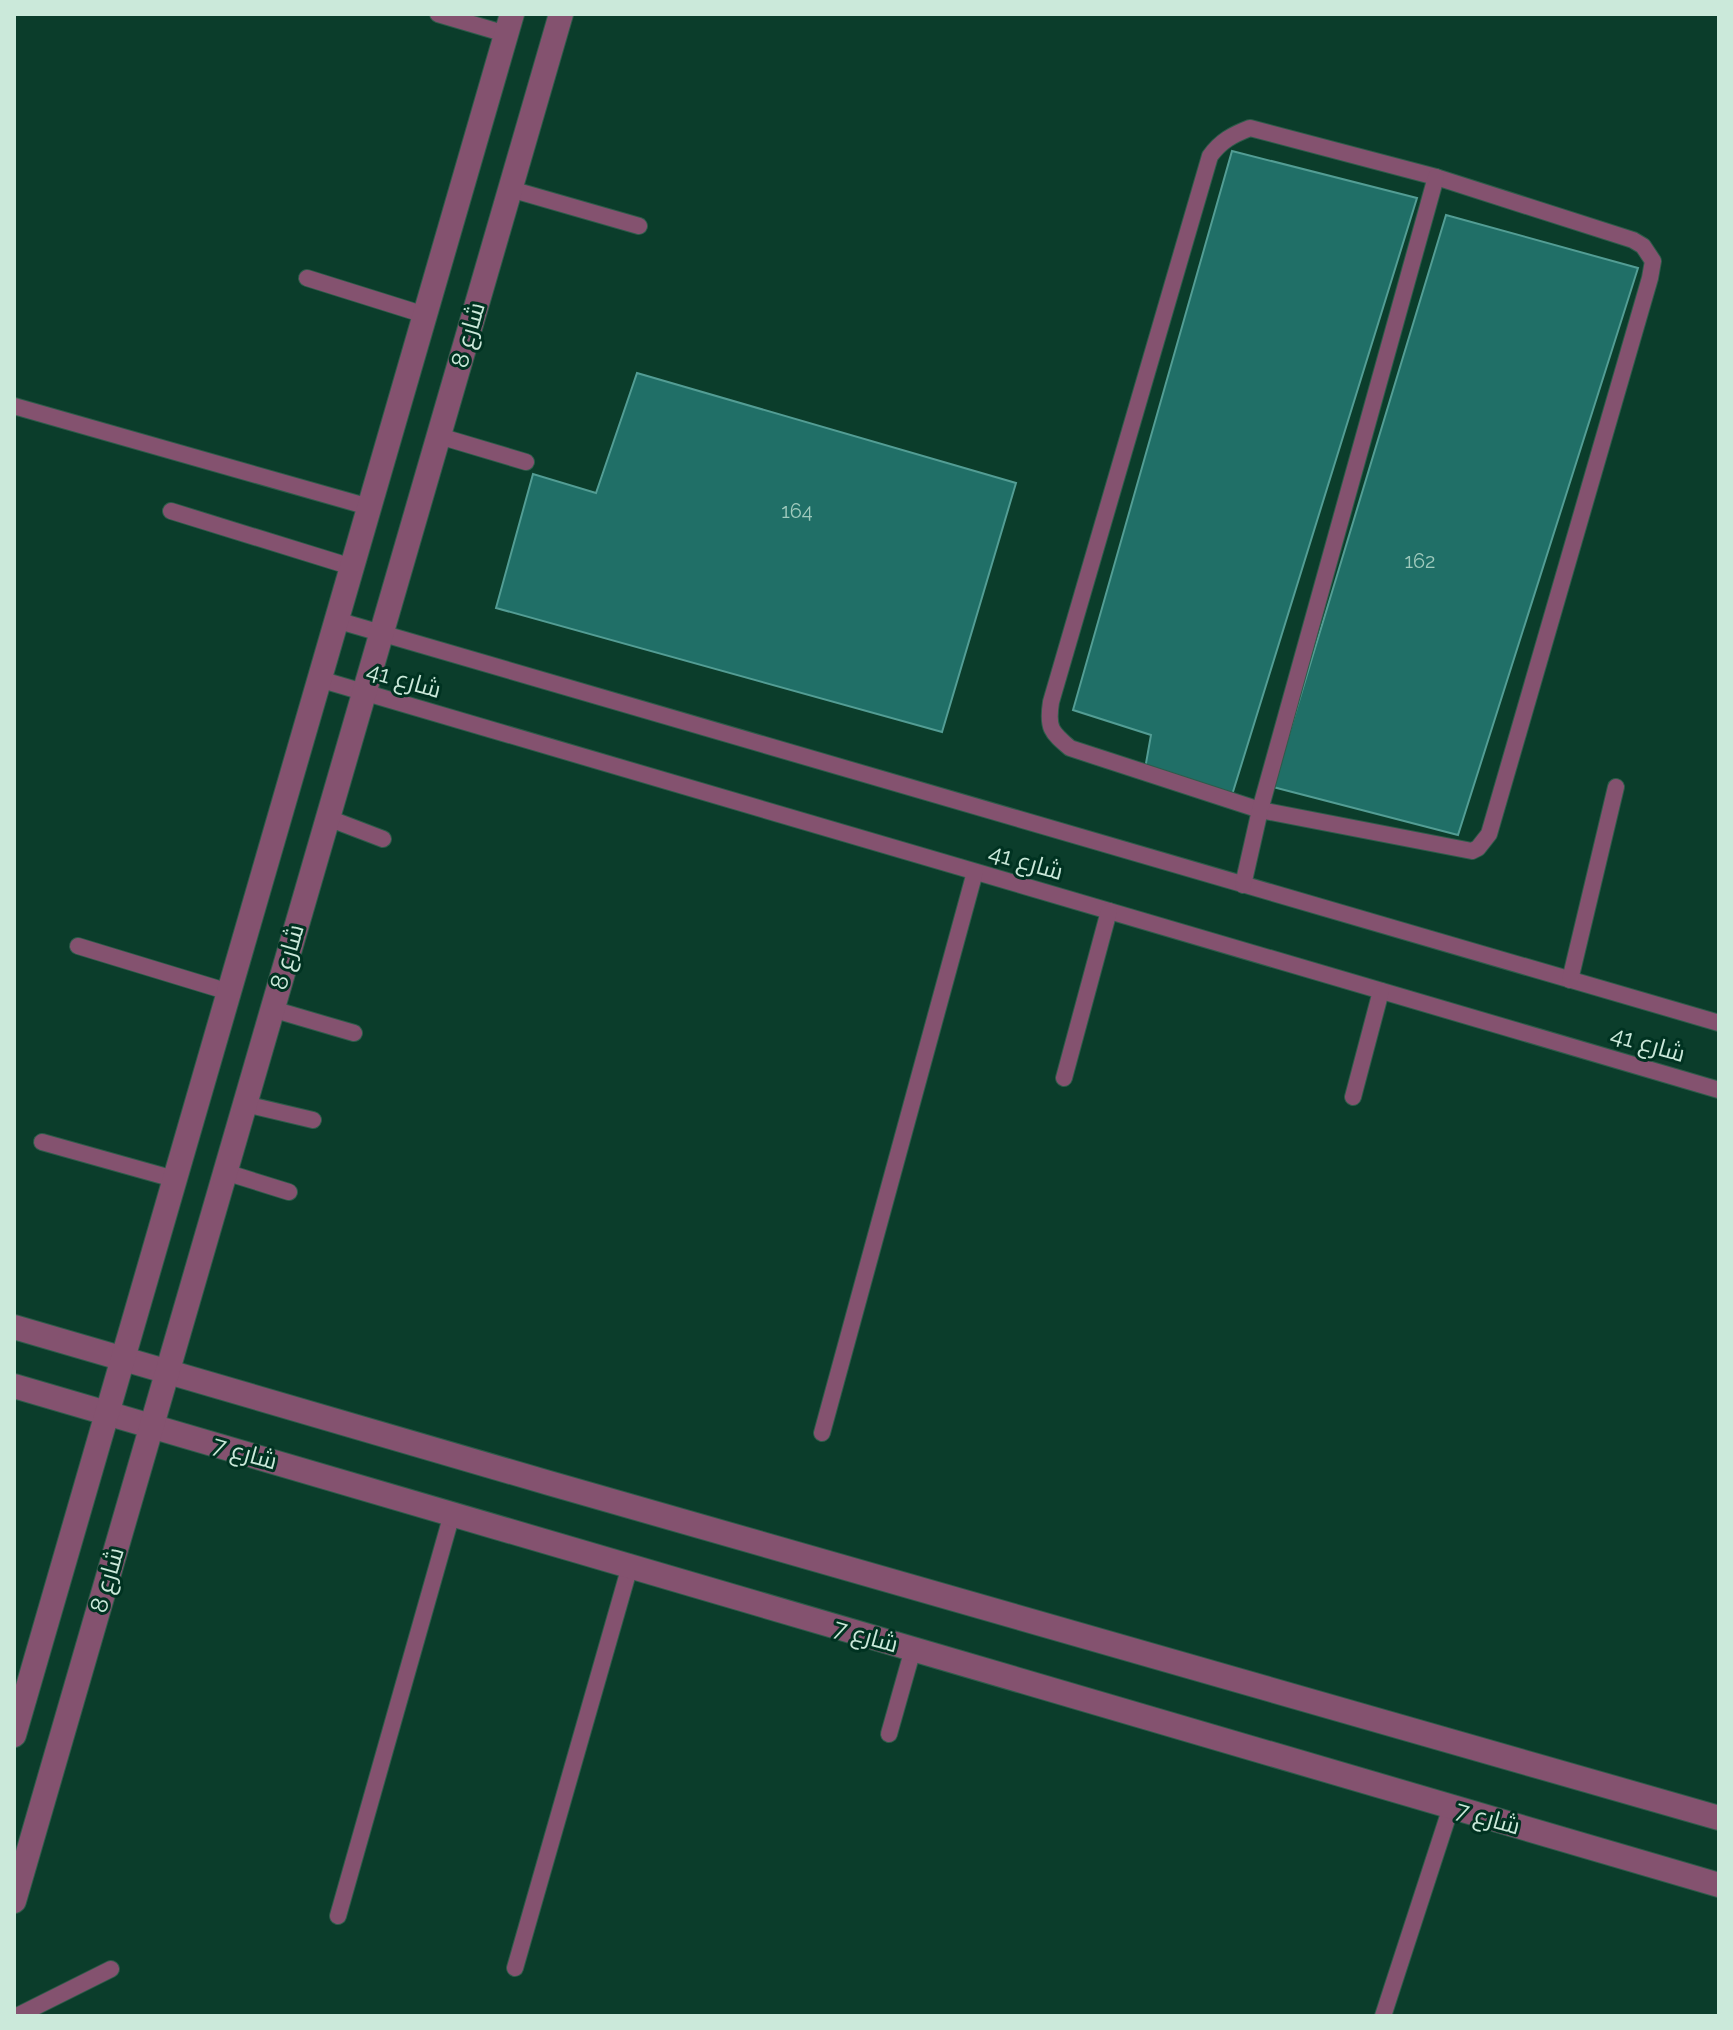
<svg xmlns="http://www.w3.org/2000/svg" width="1733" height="2030" font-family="Raleway,Cairo,sans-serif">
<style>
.building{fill:#206f67;stroke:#539d94;stroke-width:2}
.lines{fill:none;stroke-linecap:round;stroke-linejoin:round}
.lane-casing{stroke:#2e5c4a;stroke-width:18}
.street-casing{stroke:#2e5c4a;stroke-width:26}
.lane{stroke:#84526f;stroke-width:16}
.street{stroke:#84526f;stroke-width:24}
.labels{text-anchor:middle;stroke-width:6;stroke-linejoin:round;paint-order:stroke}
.number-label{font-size:20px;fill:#a0cabd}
.street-label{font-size:24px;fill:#cbe9da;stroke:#003221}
</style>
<rect width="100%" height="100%" fill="#0b3d2b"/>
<g class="building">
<path d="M1232,151L1417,198L1232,795L1145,769L1151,735L1073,710Z"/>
<path d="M1446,215L1638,268L1458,835L1273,787Z"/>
<path d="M637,373L1016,483L942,732L496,608L533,474L596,493Z"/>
</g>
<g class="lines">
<g class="lane-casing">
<g id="lane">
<path d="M438,14L506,34"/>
<path d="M1250,128L1436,177L1633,240L1643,246L1653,261L1650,278L1489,834L1478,848L1472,851L1260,810L1070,748C1051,732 1047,728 1051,702L1210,156C1221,141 1232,135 1250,128Z"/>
<path d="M510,189L639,226"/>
<path d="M307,278L425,315"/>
<path d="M14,406L369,507"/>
<path d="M439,436L526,462"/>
<path d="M171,511L352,567"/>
<path d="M336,620L1719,1023"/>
<path d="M319,679L1719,1090"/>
<path d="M328,818L383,839"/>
<path d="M1243,885L1260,810L1436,177"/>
<path d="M78,946L229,992"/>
<path d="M1570,980L1616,787"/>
<path d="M272,1009L354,1033"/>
<path d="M1064,1078L1109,911"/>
<path d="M1353,1097L1381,991"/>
<path d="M245,1104L313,1120"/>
<path d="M42,1142L174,1179"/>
<path d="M225,1172L289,1192"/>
<path d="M822,1433L975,872"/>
<path d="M889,1734L913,1649"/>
<path d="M338,1916L452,1514"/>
<path d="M515,1968L630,1566"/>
<path d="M17,2016L111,1969"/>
<path d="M1383,2016L1451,1807"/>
</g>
</g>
<g class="street-casing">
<g id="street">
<path d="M14,1327L549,1483L1719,1818"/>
<path d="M14,1386L1719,1885"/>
<path d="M14,1735L512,14"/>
<path d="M14,1901L561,14"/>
</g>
</g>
<use href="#lane" class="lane"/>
<use href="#street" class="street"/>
</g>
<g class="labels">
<g class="number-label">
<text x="797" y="518">164</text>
<text x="1420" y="568">162</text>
</g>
<g class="street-label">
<text transform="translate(468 335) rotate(-74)" y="8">شارع 8</text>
<text transform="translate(404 680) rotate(16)" y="8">شارع 41</text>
<text transform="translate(1026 862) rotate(16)" y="8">شارع 41</text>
<text transform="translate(287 957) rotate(-74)" y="8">شارع 8</text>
<text transform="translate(1648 1044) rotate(16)" y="8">شارع 41</text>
<text transform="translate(245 1453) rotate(16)" y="8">شارع 7</text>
<text transform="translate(107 1580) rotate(-74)" y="8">شارع 8</text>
<text transform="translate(866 1636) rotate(16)" y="8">شارع 7</text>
<text transform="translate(1488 1818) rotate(16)" y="8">شارع 7</text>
</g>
</g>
<rect width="1733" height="2030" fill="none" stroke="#cbe9da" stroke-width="32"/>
</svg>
